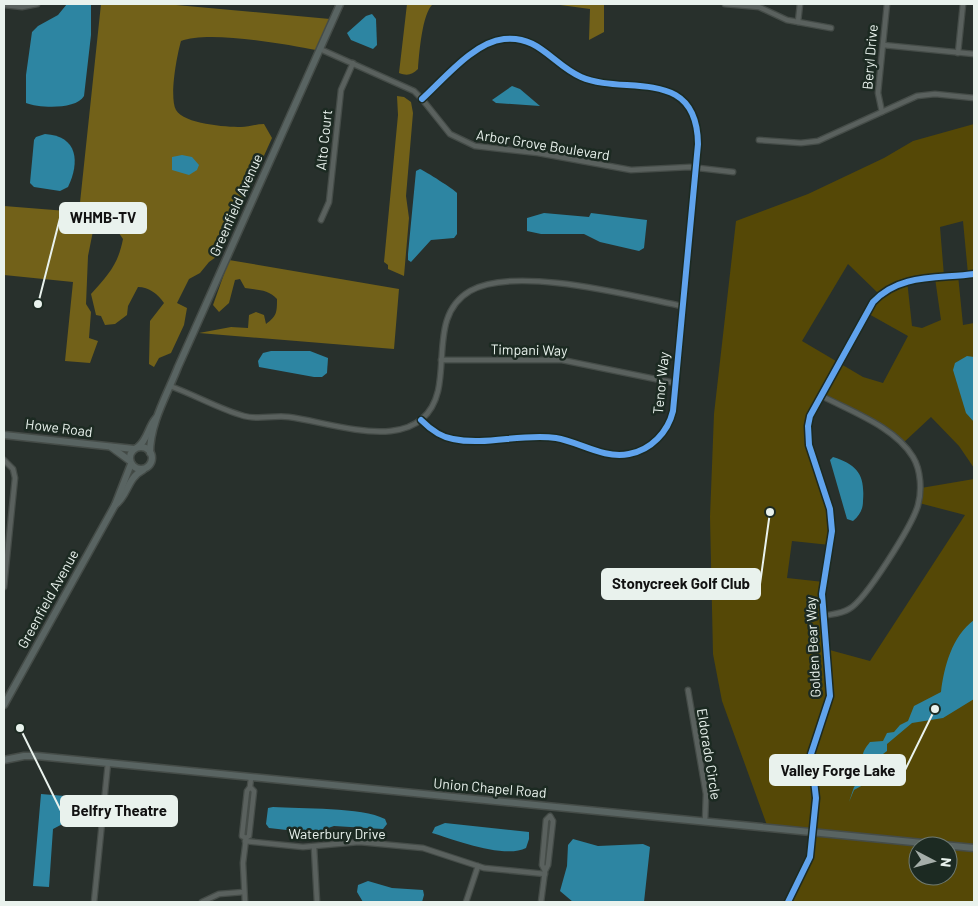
<svg xmlns="http://www.w3.org/2000/svg" width="978" height="906" font-family="Barlow,sans-serif">
<style>
.green{fill:#554806;fill-rule:evenodd}
.forest{fill:#726119}
.water{fill:#2d85a2}
.lines{fill:none;stroke-linecap:round;stroke-linejoin:round}
.street-casing{stroke:#454c48;stroke-width:7}
.secondary-casing{stroke:#454c48;stroke-width:9}
.street{stroke:#5a615e;stroke-width:4.5}
.secondary{stroke:#596462;stroke-width:6}
.cycleway-casing{stroke:#1c2a22;stroke-width:9}
.cycleway{stroke:#60a3ed;stroke-width:6}
.labels{text-anchor:middle;stroke-width:5;stroke-linejoin:round;paint-order:stroke}
.street-label{font-size:14px;fill:#e9f2ed;stroke:#1c2a22}
.leader{fill:none;stroke:#e9f2ed;stroke-width:2}
.callout-dot{fill:#e9f2ed;stroke:#1c2a22;stroke-width:2}
.callout{fill:#e9f2ed;stroke:#e9f2ed;stroke-width:2}
.callout-label{font-size:15px;text-anchor:middle;font-weight:bold;fill:#111}
</style>
<rect width="100%" height="100%" fill="#28302c"/>
<path class="green" d="M974,124V274H968L963,221L940,227L944,276L958,275L963,325L974,323V468L959,446L931,417L902,444L887,431L822,396L810,416L809,445L830,509V545L792,541L787,578L824,582L822,594L826,649L870,661L965,515L919,503L921,488L974,479V902H788L807,867L813,832L768,828L722,701L713,654L710,517L714,414L736,221L808,194L884,158L913,141ZM848,264L879,294L867,313L908,336L883,383L863,377L802,341ZM935,278L941,320L922,328L912,326L907,280ZM918,846H948V876H918Z"/>
<g class="forest">
<path d="M101,4H165L330,19L316,50C285,44 208,30 181,41C177,55 169,97 176,110C184,124 226,127 241,127C248,127 256,124 264,124L272,138L219,255L209,262L200,273L189,279L177,303L187,308L184,325L171,353L159,358L154,367L149,364L150,321L164,303C158,294 149,287 138,287L128,306L127,315L115,324L105,325L101,316L96,315L91,294C108,275 118,265 123,239L110,220L102,217L93,231L88,256L86,304L91,312L89,338L98,341L90,363L65,361L73,282L4,275V206L79,212Z"/>
<path d="M407,4H433C422,13 419,55 418,69C412,75 407,76 399,73Z"/>
<path d="M553,4H604V32L589,40L590,9Z"/>
<path d="M397,96L404,97L411,102L413,113L406,196L409,218L404,276L388,269V265L384,262L398,115Z"/>
<path d="M229,260L399,289L394,349L199,333L231,327L248,328L249,315L256,312L264,315L266,324C277,316 277,312 277,299C268,289 258,290 245,288L240,279L235,280L229,303L219,312L213,305Z"/>
</g>
<g class="water">
<path d="M67,4H91V35L84,96C76,110 39,108 26,103V75L32,32L38,26L58,15Z"/>
<path d="M372,14L376,19L377,45L373,49L351,40L347,33L366,16Z"/>
<path d="M512,86L520,89L540,106L496,103L492,100Z"/>
<path d="M45,134C78,136 80,162 68,187L60,191L34,187L30,183L34,140L36,137Z"/>
<path d="M182,155L192,157L199,165L197,170L189,175L172,170V157Z"/>
<path d="M420,169C425,171 455,190 457,193V234L454,238L431,240L411,262L408,260V254L416,171Z"/>
<path d="M544,213L589,217L591,213L647,220L644,248L639,251L600,242L584,234H541L527,231V218Z"/>
<path d="M271,351H310L328,358L327,373L322,377H314L259,367L258,361L263,353Z"/>
<path d="M967,356L974,357V422L966,413L953,370L955,363Z"/>
<path d="M833,457C858,465 865,475 863,501C863,509 860,515 853,521L847,519L830,460Z"/>
<path d="M974,620V699L943,718L912,723L887,744V751L879,757L874,771L863,785L854,790L849,802L854,787L866,774C867,758 856,759 870,742L883,741L887,733L894,732L900,725L908,721L914,706L941,692C944,667 952,636 974,620Z"/>
<path d="M41,794L77,797L72,819L53,829L49,887L33,886Z"/>
<path d="M273,807C301,809 362,807 385,819L387,824L383,829L334,826L313,833L269,828L266,824L268,808Z"/>
<path d="M445,823L529,832V839L526,848C505,859 455,840 432,833L435,827Z"/>
<path d="M573,839L598,846L643,844L650,847L644,902H573L560,891L567,866L568,845Z"/>
<path d="M368,881L392,888L423,890L424,895L422,902H363L357,892L358,885Z"/>
</g>
<g class="lines">
<g class="street-casing">
<g id="street">
<path d="M725,4L759,7L787,20L831,28"/>
<path d="M4,5L22,7L37,4"/>
<path d="M798,22L800,4"/>
<path d="M883,45L974,54"/>
<path d="M320,49L414,91L422,99L450,134L475,146L538,153L631,170L690,167L733,172"/>
<path d="M958,53L963,4"/>
<path d="M882,112L878,93L887,4"/>
<path d="M759,140L801,143L818,141L917,96L935,94L974,98"/>
<path d="M321,220L329,202L341,90L353,63"/>
<path d="M441,360H562L675,383"/>
<path d="M170,386C195,395 219,409 244,416C258,420 274,415 289,417C335,423 422,458 438,391C446,356 434,312 470,291C515,265 632,296 682,306"/>
<path d="M822,396C852,412 895,427 913,457C921,470 922,491 918,505C913,524 865,601 849,609C841,614 832,614 823,616"/>
<path d="M421,420C430,429 440,437 453,439C486,446 522,433 556,438C580,442 603,459 629,454C651,450 668,432 673,411L698,144C697,65 624,96 581,77C553,65 539,35 504,39C474,42 444,79 422,99"/>
<path d="M4,460L13,469L15,478L4,587"/>
<path d="M688,690L706,794L705,822"/>
<path d="M250,787L254,791L249,836L246,838L242,836L247,791L250,787L251,778"/>
<path d="M245,841L303,847L359,842L423,848L484,868L545,874"/>
<path d="M314,847L317,902"/>
<path d="M94,902L108,763"/>
<path d="M202,902L219,894L244,892"/>
<path d="M245,902L243,863L246,839"/>
<path d="M466,902L478,866"/>
<path d="M541,902L545,871L548,865L553,821L550,816L546,820L542,865L545,871"/>
<path d="M788,902L810,857L816,798L811,754L830,696L822,594L832,531L830,509L809,445L808,426L810,416L873,302C900,273 938,279 974,274"/>
</g>
</g>
<g class="secondary-casing">
<g id="secondary">
<path d="M4,435L134,449"/>
<circle cx="141" cy="458" r="11"/>
<path d="M111,447L130,461"/>
<path d="M138,447C148,439 148,427 156,418"/>
<path d="M150,453C150,423 167,395 178,367L340,4"/>
<path d="M115,505C128,496 127,478 143,470"/>
<path d="M4,705L115,505L131,464"/>
<path d="M4,760L24,756H37L974,848"/>
</g>
</g>
<use href="#street" class="street"/>
<use href="#secondary" class="secondary"/>
<g class="cycleway-casing">
<g id="cycleway">
<path d="M421,420C430,429 440,437 453,439C486,446 522,433 556,438C580,442 603,459 629,454C651,450 668,432 673,411L698,144C697,65 624,96 581,77C553,65 539,35 504,39C474,42 444,79 422,99"/>
<path d="M788,902L810,857L816,798L811,754L830,696L822,594L832,531L830,509L809,445L808,426L810,416L873,302C900,273 938,279 974,274"/>
</g>
</g>
<use href="#cycleway" class="cycleway"/>
</g>
<g class="labels">
<g class="street-label">
<text transform="translate(870 57) rotate(-85)" y="5">Beryl Drive</text>
<text transform="translate(324 140) rotate(-84)" y="5">Alto Court</text>
<text transform="translate(543 145) rotate(9)" y="5">Arbor Grove Boulevard</text>
<text transform="translate(236 205) rotate(-66)" y="5">Greenfield Avenue</text>
<text transform="translate(529 350) rotate(1)" y="5">Timpani Way</text>
<text transform="translate(661 383) rotate(-84)" y="5">Tenor Way</text>
<text transform="translate(59 428) rotate(7)" y="5">Howe Road</text>
<text transform="translate(48 599) rotate(-61)" y="5">Greenfield Avenue</text>
<text transform="translate(813 647) rotate(-93)" y="5">Golden Bear Way</text>
<text transform="translate(709 754) rotate(81)" y="5">Eldorado Circle</text>
<text transform="translate(490 788) rotate(5)" y="5">Union Chapel Road</text>
<text x="337" y="839">Waterbury Drive</text>
</g>
</g>
<path class="leader" d="M38 304L60 218M770 512L760 584M935 709L905 770M20 728L61 811"/>
<g class="callout-dot">
<circle cx="38" cy="304" r="5"/>
<circle cx="770" cy="512" r="5"/>
<circle cx="935" cy="709" r="5"/>
<circle cx="20" cy="728" r="5"/>
</g>
<g class="callout">
<rect x="60" y="203" width="86" height="30" rx="5"/>
<rect x="602" y="569" width="158" height="30" rx="5"/>
<rect x="770" y="755" width="135" height="30" rx="5"/>
<rect x="61" y="796" width="116" height="30" rx="5"/>
</g>
<g class="callout-label">
<text x="103" y="223">WHMB-TV</text>
<text x="681" y="589">Stonycreek Golf Club</text>
<text x="838" y="776">Valley Forge Lake</text>
<text x="119" y="816">Belfry Theatre</text>
</g>
<rect width="978" height="906" fill="none" stroke="#e9f2ed" stroke-width="10"/>
<g transform="translate(933 861) rotate(96)"><circle r="24" fill="#1c2a22" stroke="#6e7a73"/>
<path d="M0-4L9 19L0 12L-9 19Z" fill="#a5aea9"/>
<text y="-8" font-size="14" font-weight="bold" text-anchor="middle" fill="#e9f2ed">N</text>
</g>
</svg>
